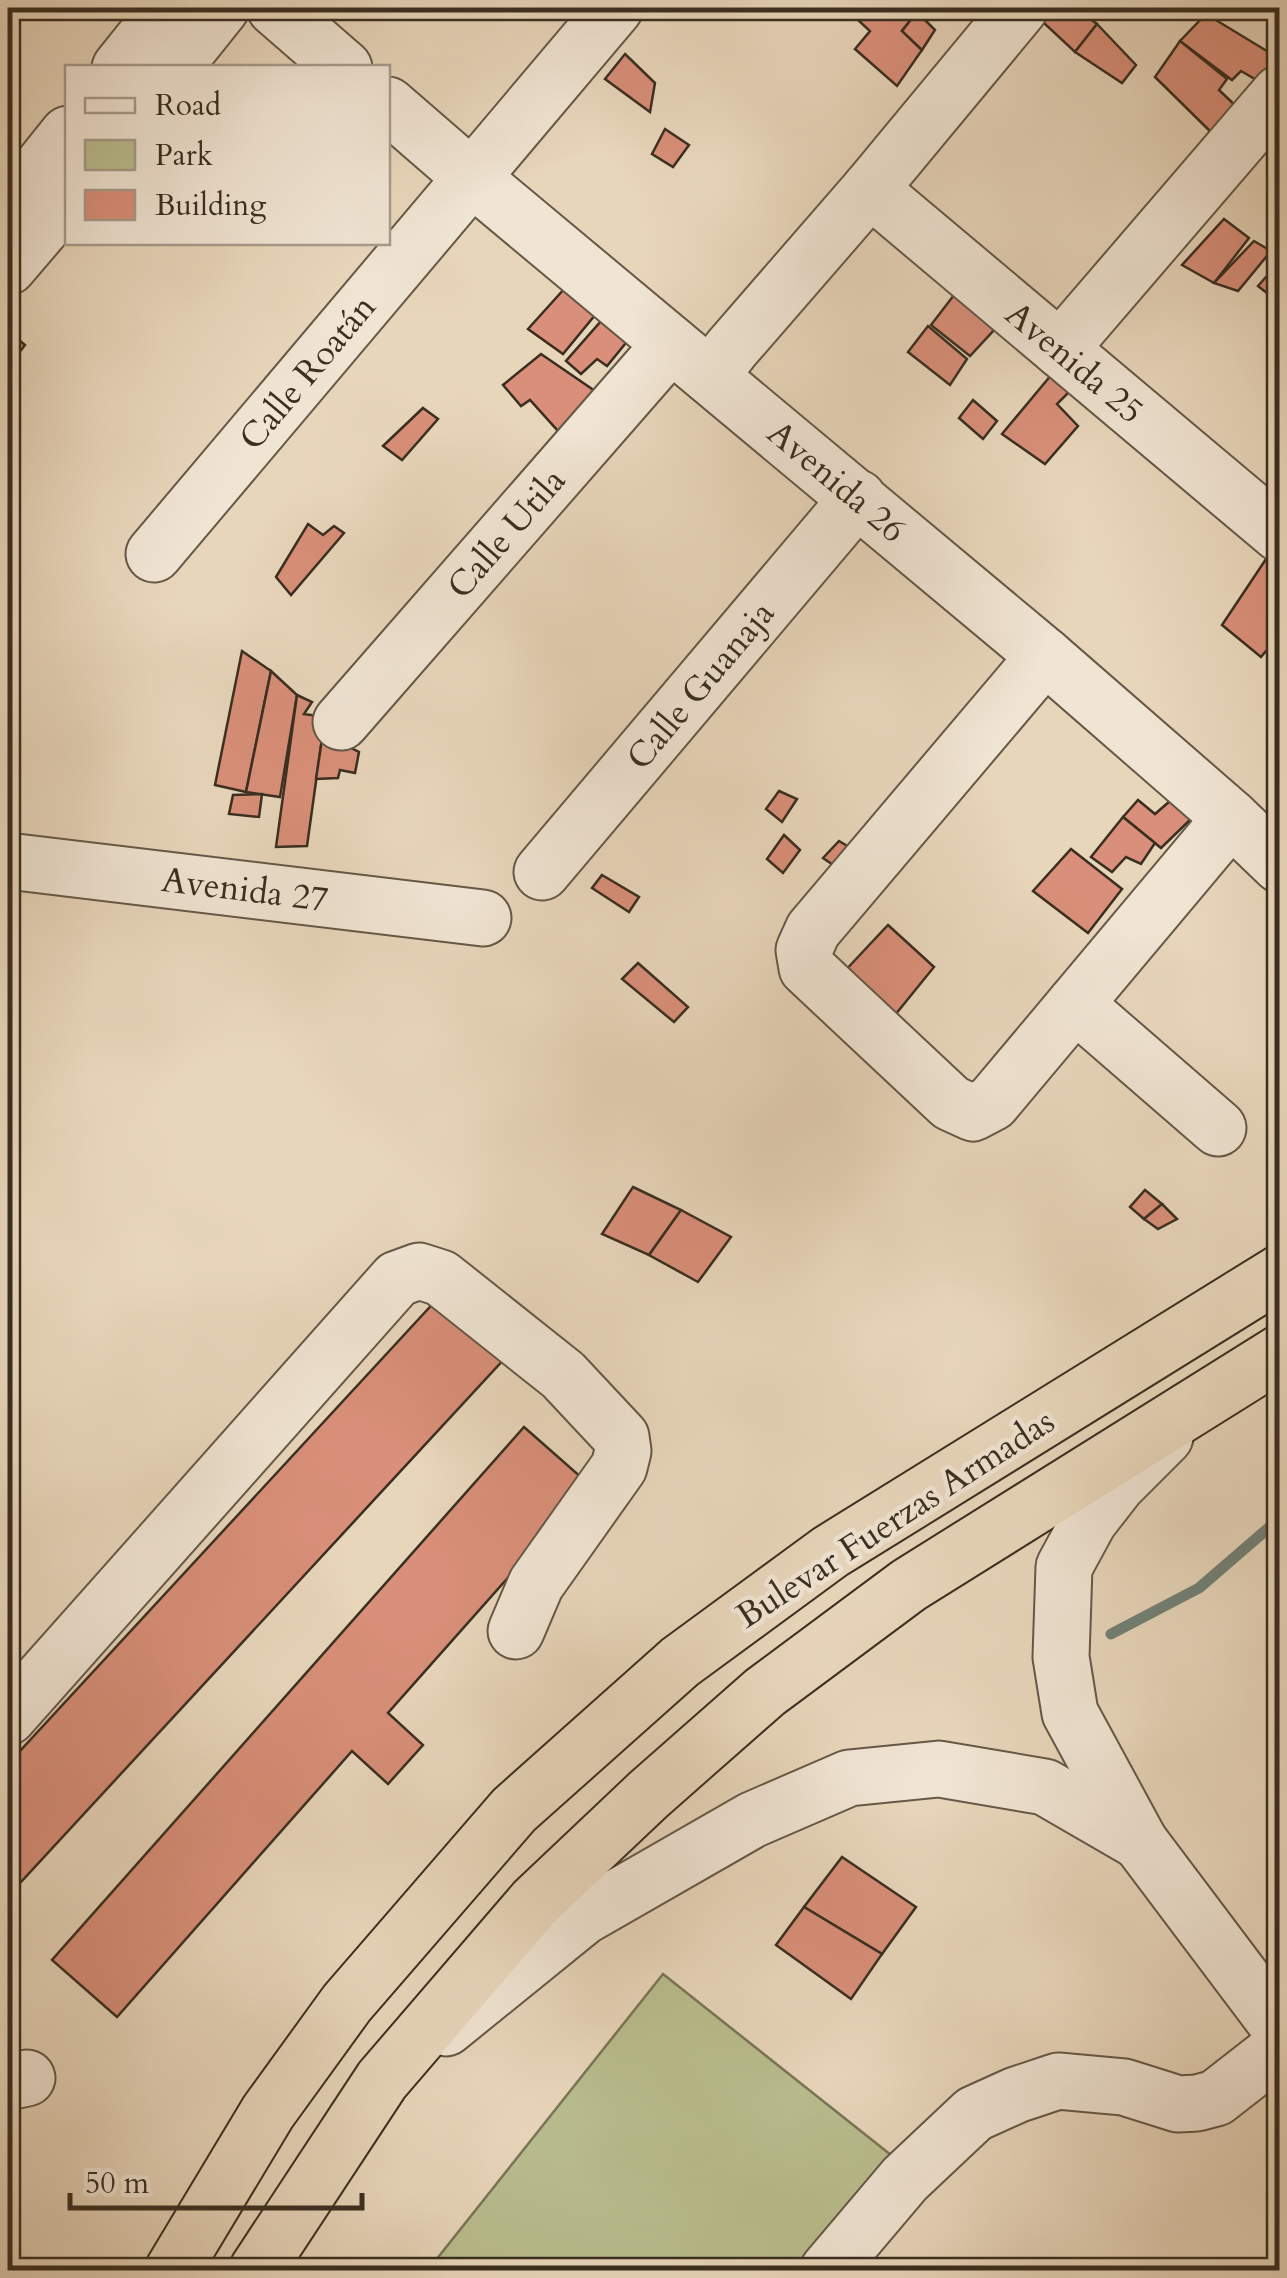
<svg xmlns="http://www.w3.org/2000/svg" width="1287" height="2278" font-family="Cardo,serif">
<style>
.green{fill:#b9bd8e;stroke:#797657;stroke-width:2.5}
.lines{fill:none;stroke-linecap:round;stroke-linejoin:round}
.stream{stroke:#718176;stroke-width:11}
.building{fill:#d98f79;stroke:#392e20;stroke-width:2.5}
.minor-casing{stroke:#655847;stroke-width:59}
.highway-casing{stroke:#392e20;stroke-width:59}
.minor{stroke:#f0e4d3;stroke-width:55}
.highway{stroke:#e8d6bb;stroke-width:55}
.labels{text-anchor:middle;stroke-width:9;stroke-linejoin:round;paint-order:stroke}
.street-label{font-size:35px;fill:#392e20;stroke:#f0e4d3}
</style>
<rect width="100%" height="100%" fill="#e8d6bb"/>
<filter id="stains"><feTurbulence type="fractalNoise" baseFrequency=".002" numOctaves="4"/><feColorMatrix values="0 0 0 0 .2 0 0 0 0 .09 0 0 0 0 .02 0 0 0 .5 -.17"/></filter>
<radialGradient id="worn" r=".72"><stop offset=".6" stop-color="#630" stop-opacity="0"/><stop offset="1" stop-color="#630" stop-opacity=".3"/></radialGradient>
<path class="green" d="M663,1974L896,2159L807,2270H428Z"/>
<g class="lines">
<path class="stream" d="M1111,1634L1199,1588L1280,1518"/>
</g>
<g class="building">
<path d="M845,8H911L917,12L902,31L922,50L897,86L855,49L870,31Z"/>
<path d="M1034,8H1076L1097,24L1075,52L1031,11Z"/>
<path d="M917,12L935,30L922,50L902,31Z"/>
<path d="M1206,14L1280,59V69L1265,85L1241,71L1232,80L1180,41Z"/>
<path d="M1097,24L1136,65L1122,83L1075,52Z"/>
<path d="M1180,41L1227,79L1219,90L1239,109L1217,138L1155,77Z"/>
<path d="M625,54L655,83L650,112L605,79Z"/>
<path d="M665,129L689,145L673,167L652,154Z"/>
<path d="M1224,219L1249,238L1214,283L1182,265Z"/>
<path d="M1254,241L1271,251L1238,291L1214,283Z"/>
<path d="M1280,261V303L1258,286Z"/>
<path d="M565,288L600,309L563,354L528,329Z"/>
<path d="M954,295L994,330L970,356L931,325Z"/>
<path d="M609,312L634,333L607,366L597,359L581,374L566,361Z"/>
<path d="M928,326L967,359L950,385L908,352Z"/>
<path d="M8,331L25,345L8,367Z"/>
<path d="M541,354L595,391L559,432L530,400L521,406L503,385Z"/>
<path d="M1052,374L1070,391L1057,404L1078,426L1045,464L1002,434Z"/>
<path d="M973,400L997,421L983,439L959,418Z"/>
<path d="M423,408L438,419L402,460L383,446Z"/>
<path d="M308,524L323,535L334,526L344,533L291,595L276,577Z"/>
<path d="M1268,556L1280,565V634L1261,657L1222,625Z"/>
<path d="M242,651L271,671L246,792L215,785Z"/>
<path d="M271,671L297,695L280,797L246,792Z"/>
<path d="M297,695L312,702L304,714L325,717L307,846L276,847Z"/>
<path d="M324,726L339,742L359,752L355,773L340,770L338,778L316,779Z"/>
<path d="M779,791L797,799L782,822L766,809Z"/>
<path d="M262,794L259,817L229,814L233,795Z"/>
<path d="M1138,800L1155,814L1170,801L1191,819L1161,848L1123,817Z"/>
<path d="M1123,817L1155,843L1141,864L1126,857L1112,872L1091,857Z"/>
<path d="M784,835L800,850L783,873L767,859Z"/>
<path d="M839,841L861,854L845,873L823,858Z"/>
<path d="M1071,849L1122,889L1088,933L1033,891Z"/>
<path d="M602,875L639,897L629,912L592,888Z"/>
<path d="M888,925L934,967L895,1015L842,974Z"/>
<path d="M638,963L688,1007L674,1022L622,979Z"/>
<path d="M633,1187L681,1210L649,1255L602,1234Z"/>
<path d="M1145,1190L1162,1204L1144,1219L1130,1207Z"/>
<path d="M1162,1204L1177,1219L1158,1229L1144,1219Z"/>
<path d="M681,1210L731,1237L698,1282L649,1255Z"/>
<path d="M440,1296L506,1357L8,1896V1764Z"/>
<path d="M524,1427L590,1485L388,1713L423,1745L388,1784L352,1751L117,2017L52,1960Z"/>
<path d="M842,1857L916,1907L882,1954L804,1907Z"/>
<path d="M804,1907L882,1954L851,1999L776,1945Z"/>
</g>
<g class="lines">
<g class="minor-casing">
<g id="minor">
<path d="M275,8L344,68"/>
<path d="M120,68L168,8"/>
<path d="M173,68L221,8"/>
<path d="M388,105L471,177L1045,656L1231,818L1280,865"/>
<path d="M870,189L1280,534"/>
<path d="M8,209L68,134"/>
<path d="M8,267L68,197"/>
<path d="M1060,349L1280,93"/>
<path d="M710,376L732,348L870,189L1020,8"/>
<path d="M154,554L615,8"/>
<path d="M1045,656L813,930L804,950L807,968L951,1103L973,1113L992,1103L1231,818"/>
<path d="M341,722L671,344"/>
<path d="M8,861L483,918"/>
<path d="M542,872L858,498"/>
<path d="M1075,1004L1218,1128"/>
<path d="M1165,1437L1117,1485L1089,1521L1064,1567L1061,1657L1070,1713L1140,1842L1280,2028"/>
<path d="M8,1717L397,1279L419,1271L441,1278L563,1375L621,1437L623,1451L619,1467L536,1584L516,1631"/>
<path d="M446,2028L583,1917L752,1820L849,1778L939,1769L1045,1787L1140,1842"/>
<path d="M8,2082L27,2078"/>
<path d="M828,2270L905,2179L974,2114L1016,2095L1058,2081L1124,2087L1178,2104L1197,2103L1216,2098L1280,2048"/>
</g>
</g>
<g class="highway-casing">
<g id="highway">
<path d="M173,2270L268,2112L347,2003L514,1810L680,1662L830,1552L1280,1273"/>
<path d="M257,2270L382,2080L535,1902L648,1795L765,1692L909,1585L1280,1353"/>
</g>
</g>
<use href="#minor" class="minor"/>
<use href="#highway" class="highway"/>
</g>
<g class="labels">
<g class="street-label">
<text transform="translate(1075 362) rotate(40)" y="12">Avenida 25</text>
<text transform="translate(307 372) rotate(-50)" y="12">Calle Roatán</text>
<text transform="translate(837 481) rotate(40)" y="12">Avenida 26</text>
<text transform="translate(506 533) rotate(-49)" y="12">Calle Utila</text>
<text transform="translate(700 685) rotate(-50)" y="12">Calle Guanaja</text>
<text transform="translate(245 889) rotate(7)" y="12">Avenida 27</text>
<text transform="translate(895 1518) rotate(-33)" y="12">Bulevar Fuerzas Armadas</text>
</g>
</g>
<rect width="1287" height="2278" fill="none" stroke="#e8d6bb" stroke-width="40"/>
<rect x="10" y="10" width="1267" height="2258" fill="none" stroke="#392e20" stroke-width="5"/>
<rect x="20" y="20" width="1247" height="2238" fill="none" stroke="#392e20" stroke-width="2.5"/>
<rect x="65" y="65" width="325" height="180" fill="#f0e4d3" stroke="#a79b8b" stroke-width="2.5"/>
<rect x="85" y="98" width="50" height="15" fill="#f0e4d3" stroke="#a79b8b" stroke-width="2.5"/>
<text x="155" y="115" font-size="30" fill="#392e20">Road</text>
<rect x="85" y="140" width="50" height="30" fill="#b9bd8e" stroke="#a79b8b" stroke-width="2.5"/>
<text x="155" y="165" font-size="30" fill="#392e20">Park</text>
<rect x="85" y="190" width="50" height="30" fill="#d98f79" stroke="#a79b8b" stroke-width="2.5"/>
<text x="155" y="215" font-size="30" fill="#392e20">Building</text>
<path d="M70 2193v15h292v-15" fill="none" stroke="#392e20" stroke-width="5"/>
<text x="85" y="2193" font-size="30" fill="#392e20" stroke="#f0e4d3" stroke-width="8" paint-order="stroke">50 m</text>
<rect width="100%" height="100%" filter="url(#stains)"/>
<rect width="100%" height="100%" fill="url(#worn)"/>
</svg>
